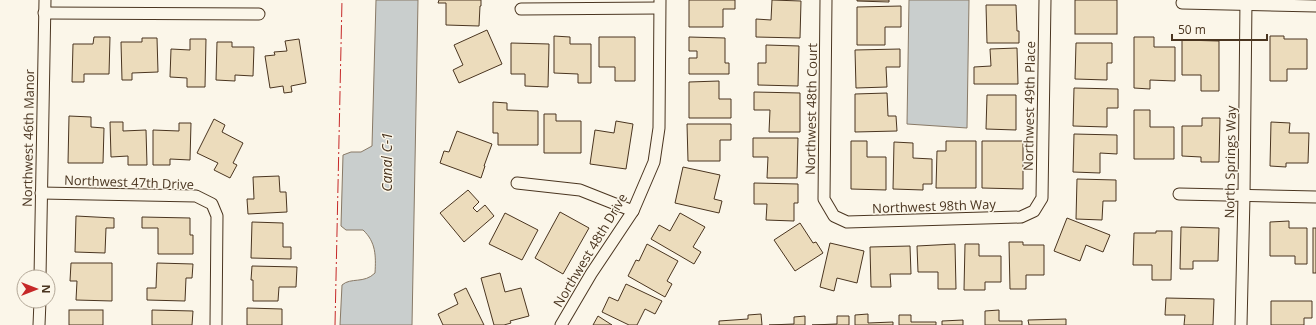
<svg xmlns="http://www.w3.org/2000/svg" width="1316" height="325" font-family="'Open Sans',sans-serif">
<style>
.water{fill:#c9cecd;stroke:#887966}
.building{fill:#ecdcbc;stroke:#4a3520}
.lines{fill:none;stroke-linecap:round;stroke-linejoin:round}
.minor-casing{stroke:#4a3520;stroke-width:13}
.minor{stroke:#fbf6e9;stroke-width:11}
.power{stroke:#c62828;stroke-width:1;stroke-dasharray:14 3 2 3;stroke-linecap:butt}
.labels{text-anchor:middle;stroke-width:3;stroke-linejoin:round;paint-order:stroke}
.street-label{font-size:13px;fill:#4a3520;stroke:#fbf6e9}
.water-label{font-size:14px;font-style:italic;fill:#4a3520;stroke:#fbf6e9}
</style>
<rect width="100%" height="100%" fill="#fbf6e9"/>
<g class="water">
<path d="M376,0H418L412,325H340L342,285C351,277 364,284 375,273C376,256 376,242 363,230H346L341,226L343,155L351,152H361L372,146Z"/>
<path d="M909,0H969L967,128L907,124Z"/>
</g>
<g class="building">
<path d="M439,0H481V6H480L479,26L446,25V3H438Z"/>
<path d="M689,0H735V9H723V27H689Z"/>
<path d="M772,0L801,1L800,38L756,37V19L771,20Z"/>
<path d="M857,0H889V2L857,1Z"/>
<rect x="1075" y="0" width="42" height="34"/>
<path d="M986,5H1016L1017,31H1019V43H987Z"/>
<path d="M901,6V27H885V45H857V7Z"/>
<path d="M487,30L502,64L459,83L453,70L463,65L454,45Z"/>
<path d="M554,36L570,37V44H591V83H578V74L554,73Z"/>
<path d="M1270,36H1284V39H1307V69H1287V81H1270Z"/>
<path d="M94,37H110L109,74H84V82H72L73,44H93Z"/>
<path d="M599,37H635V81H615V67H599Z"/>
<path d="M689,37L725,38V63H729V74H689V58H697V51H689Z"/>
<path d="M1134,37H1154V47H1175V81L1150,80V89L1134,88Z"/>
<path d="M142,38H157L158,72L132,73V80H122L121,42H142Z"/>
<path d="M190,39H206L205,87H187V78L170,77L171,49L190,50Z"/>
<path d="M299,39L306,83L291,86L292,92L284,93L283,86L270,88L265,56L275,55L274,52L287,51L285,41Z"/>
<path d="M1182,40L1219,41V91H1201V75H1182Z"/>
<path d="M217,42H232V47H254L253,76L235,75V81L216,80Z"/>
<path d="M511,43L549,44L548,87L525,86V74H511Z"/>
<path d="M1076,43H1112V63H1107V80L1075,79Z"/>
<path d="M766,45L799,46L798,86L758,85V63H766Z"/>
<path d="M1017,48L1018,84H974V67L991,66L990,49Z"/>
<path d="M900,49V67H886L887,87L856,88L855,50Z"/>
<path d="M719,81V99H731V118H689V82Z"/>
<path d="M1074,88L1118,89V108H1107V127L1073,126Z"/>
<path d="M754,92L800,93V132H769L770,110H754Z"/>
<path d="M887,93L888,116H896L897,131L855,132V94Z"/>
<path d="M987,95H1016V130L986,129Z"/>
<path d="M493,102L507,103V110L538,111V145H498V133H493Z"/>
<path d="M1134,110H1150V127H1174V159H1134Z"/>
<path d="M544,114H556V121H581V153H544Z"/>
<path d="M69,116L91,117V127L104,128L103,163H68Z"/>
<path d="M1202,118H1220L1219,162H1201V157L1182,156V126H1202Z"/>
<path d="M214,119L225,125L222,132L243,143L233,163L237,165L230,178L214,170L218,163L197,153Z"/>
<path d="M616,121L633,124L626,169L590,164L595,130L614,133Z"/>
<path d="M110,122H123V131L146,130L147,165H128V156L111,157Z"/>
<path d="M1271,122L1290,123L1289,133H1309L1308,163H1286V167L1270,166Z"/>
<path d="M179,123H191L190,160L170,159V165H153V130L179,131Z"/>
<path d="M687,124H731V140H720V161H688Z"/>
<path d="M457,131L492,144L484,166H485L481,178L440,163L444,151L449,152Z"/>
<path d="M1074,134L1117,135V154L1100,153V173L1073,172Z"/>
<path d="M753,138H798L797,178H767L768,157H753Z"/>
<path d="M851,141H867V157H886V190L851,189Z"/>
<path d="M946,141H976V188H936L937,151H946Z"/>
<path d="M982,141H1023V189L982,188Z"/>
<path d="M894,142L913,143V158L932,159V184H923V190L893,189Z"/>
<path d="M683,167L720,175L714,199L722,201L719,213L675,203Z"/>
<path d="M279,176L280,192H286L287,212L248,214L247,199H254L253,177Z"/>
<path d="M1077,179L1116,180V201H1103L1102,220L1076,219Z"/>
<path d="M754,183L798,184V203H794V221L766,220L767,204H754Z"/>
<path d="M468,190L479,202L473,208L477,212L485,205L494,216L464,242L440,213Z"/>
<path d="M560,212L589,228L563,274L535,258Z"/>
<path d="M505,213L538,230L522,260L489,244Z"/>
<path d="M680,213L705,227L693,247L701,252L694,264L651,239L659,225L670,231Z"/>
<path d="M76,216L114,218V228H106L105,253L75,252Z"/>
<path d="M142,217L190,218V235H193V254H158V228H142Z"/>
<path d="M1067,218L1110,235L1103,252L1086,245L1080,261L1054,251Z"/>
<path d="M1289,221V228H1307V264H1295V256H1270V222Z"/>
<path d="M252,222L283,223V247H291V259L251,258Z"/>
<path d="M800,223L813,243L816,242L823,253L795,271L774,240Z"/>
<path d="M1181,227L1219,228L1218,261H1193V269H1180Z"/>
<rect x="1313" y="228" width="3" height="45"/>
<path d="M1156,231H1172L1171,280H1152V265H1133L1134,233H1156Z"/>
<path d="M1009,242H1023V245H1044V275H1026V289H1010Z"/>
<path d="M830,243L864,251L857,283L837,278L834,291L820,287Z"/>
<path d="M647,244L678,261L667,281L672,284L665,297L628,276L636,260L639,261Z"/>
<path d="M955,244L956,289H938V272H918L917,246Z"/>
<path d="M965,244H979V256H1001V282H985V290H964Z"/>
<path d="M910,246L911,274H890L891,287H871L870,247Z"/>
<path d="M71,263H112V301L76,300L77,281H70Z"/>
<path d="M157,263L193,264L192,278H186L185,301L147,300V288H156Z"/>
<path d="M252,266L297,267L296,287H279L278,301H253V280H251Z"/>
<path d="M500,273L505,292L521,288L529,316L510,321L511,323L504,325H494L481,278Z"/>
<path d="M626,284L662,301L655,314L645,309L637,325H629L602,312L609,297L618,301Z"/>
<path d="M466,288L484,325H443L438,314L458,304L454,294Z"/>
<path d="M1166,298L1214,299L1213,325H1184L1185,315H1165Z"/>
<path d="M1271,301H1312V318H1304V325H1271Z"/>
<path d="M247,308L282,309V325H247Z"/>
<rect x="69" y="310" width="34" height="15"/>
<path d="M152,310L193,311L192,325H152Z"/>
<path d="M999,310V321H1022V325H985V311Z"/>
<path d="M761,314L762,325H719V321L748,319V315Z"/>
<path d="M868,314V323L893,322V325H855V315Z"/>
<path d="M899,315H911V322H936V325H899Z"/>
<path d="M598,316L612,325H593Z"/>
<path d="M805,316V325H769L794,324V317Z"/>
<path d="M837,316H849V325H812L837,324Z"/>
<path d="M1066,319V325H1029L1028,320Z"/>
<path d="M963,320V325H942V321Z"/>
</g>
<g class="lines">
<g class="minor-casing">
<g id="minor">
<path d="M826,0L824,199L834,216L847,222L1021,217L1034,211L1042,198L1045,0"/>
<path d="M1182,3L1316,6"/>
<path d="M521,9L659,8"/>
<path d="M44,13L259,14"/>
<path d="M517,183L580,190L633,211"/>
<path d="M41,193L196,196L212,204L217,216L216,325"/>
<path d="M1179,194L1316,197"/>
<path d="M40,277L45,0"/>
<path d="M39,325L40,301"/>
<path d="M561,325L591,274L633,211L654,162L659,128L660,0"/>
<path d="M1241,325L1244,196L1246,0"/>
</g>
</g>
<use href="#minor" class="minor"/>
<path class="power" d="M335,325L342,0"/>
</g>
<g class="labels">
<g class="street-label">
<text transform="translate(1029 106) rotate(-89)" y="5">Northwest 49th Place</text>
<text transform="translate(811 109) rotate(-89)" y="5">Northwest 48th Court</text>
<text transform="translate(28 138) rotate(-89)" y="5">Northwest 46th Manor</text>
<text transform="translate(1230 162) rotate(-89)" y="5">North Springs Way</text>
<text transform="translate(129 182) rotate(2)" y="5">Northwest 47th Drive</text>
<text transform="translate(934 206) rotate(-2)" y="5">Northwest 98th Way</text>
<text transform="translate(590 250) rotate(-59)" y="5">Northwest 48th Drive</text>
</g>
<g class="water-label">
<text transform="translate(387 162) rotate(-90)" y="5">Canal C-1</text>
</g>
</g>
<g transform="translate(36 289) rotate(90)"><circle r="19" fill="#fbf6e9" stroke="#b4a999"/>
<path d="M0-3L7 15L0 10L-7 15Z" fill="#c62828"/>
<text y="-6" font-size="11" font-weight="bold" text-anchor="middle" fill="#4a3520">N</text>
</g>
<path d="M1172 34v6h95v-6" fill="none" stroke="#4a3520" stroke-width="2"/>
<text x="1178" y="34" font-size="12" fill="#4a3520" stroke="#fbf6e9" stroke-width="3" paint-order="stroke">50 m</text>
</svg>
